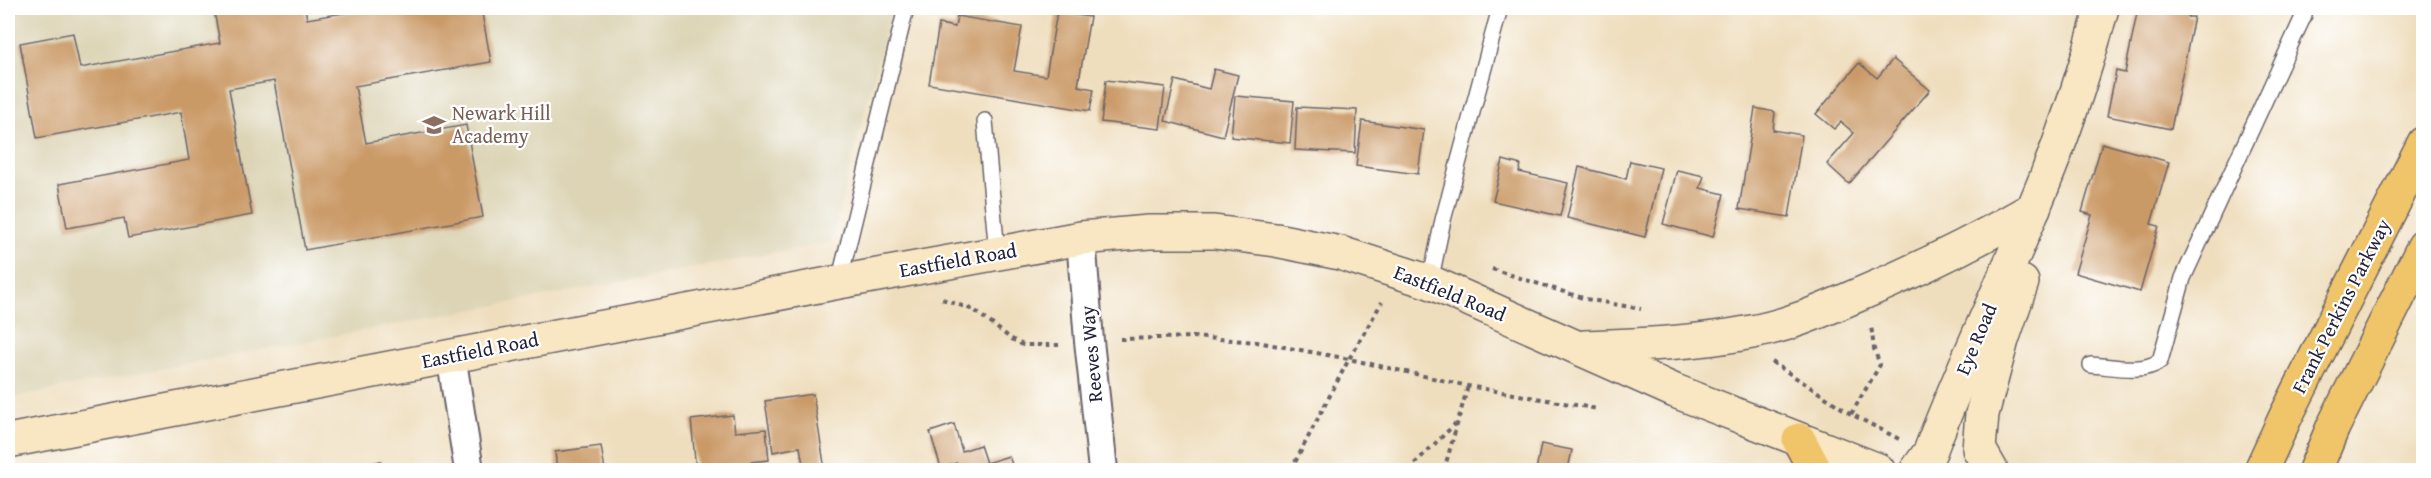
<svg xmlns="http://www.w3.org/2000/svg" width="2431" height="478" font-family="'Gentium Book Plus',serif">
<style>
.built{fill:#dcd4b5}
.building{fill:#ca9a66}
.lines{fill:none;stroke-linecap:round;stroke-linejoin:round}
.lane-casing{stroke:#6a6469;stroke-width:18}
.street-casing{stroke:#6a6469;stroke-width:32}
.secondary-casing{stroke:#6a6469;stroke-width:36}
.highway-casing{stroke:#6a6469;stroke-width:36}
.path{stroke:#6a6469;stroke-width:4;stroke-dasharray:4.5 4.5;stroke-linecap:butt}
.lane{stroke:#fff;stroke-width:15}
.street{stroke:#fff;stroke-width:28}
.secondary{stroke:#f9e7c3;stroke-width:33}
.highway{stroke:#f0c469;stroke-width:33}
.labels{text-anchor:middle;stroke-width:4.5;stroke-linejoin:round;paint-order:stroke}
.education-label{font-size:20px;fill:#785e54;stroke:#fff;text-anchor:start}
.street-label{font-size:20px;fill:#22223b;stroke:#fff}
</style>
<rect width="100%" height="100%" fill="#fff"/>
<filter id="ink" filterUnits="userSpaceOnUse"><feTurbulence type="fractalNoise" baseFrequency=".0167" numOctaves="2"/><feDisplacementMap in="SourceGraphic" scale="12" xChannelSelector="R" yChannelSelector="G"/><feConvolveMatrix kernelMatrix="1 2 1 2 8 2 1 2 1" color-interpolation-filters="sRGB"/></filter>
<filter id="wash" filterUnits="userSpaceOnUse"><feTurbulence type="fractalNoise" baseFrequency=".008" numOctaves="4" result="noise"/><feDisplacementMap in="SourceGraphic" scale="24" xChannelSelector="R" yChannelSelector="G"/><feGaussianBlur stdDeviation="1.35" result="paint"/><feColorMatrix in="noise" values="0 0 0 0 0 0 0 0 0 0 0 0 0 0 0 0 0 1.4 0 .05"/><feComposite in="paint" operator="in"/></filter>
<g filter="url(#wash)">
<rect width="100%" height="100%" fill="#efdebe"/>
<path class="built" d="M8,8H892L831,242L8,398Z"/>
<g id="blocks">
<g class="building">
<path d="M233,8H305L307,19L374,8H481L491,62L355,86L366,143L466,125L483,217L305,250L274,81L229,89L252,215L128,238L124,218L67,228L59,184L189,160L181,112L37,138L20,43L73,33L80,68L220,43L214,11Z"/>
<path d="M2138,8H2190L2188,17H2194L2171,129L2107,116L2116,71L2125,73Z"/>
<path d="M1057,12L1090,17L1078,86L1094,89L1090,111L929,84L939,24L955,27L957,16L1022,27L1014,71L1046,76Z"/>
<path d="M1893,59L1930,90L1849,184L1827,164L1854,133L1841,122L1834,129L1816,114L1859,63L1877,78Z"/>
<path d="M1214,69L1238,75L1223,136L1165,121L1175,80L1209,89Z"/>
<path d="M1106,80L1165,87L1160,129L1101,122Z"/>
<path d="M1235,96L1294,101L1290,143L1231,137Z"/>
<path d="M1297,107L1357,110L1355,153L1295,150Z"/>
<path d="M1755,108L1775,112L1773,130L1802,135L1789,217L1739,209Z"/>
<path d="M1362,121L1424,130L1418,174L1356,166Z"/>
<path d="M2102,143L2169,162L2151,224L2159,226L2140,292L2075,273L2092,215L2082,212Z"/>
<path d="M1503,160L1521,165L1519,172L1568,183L1560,216L1493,201Z"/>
<path d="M1630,161L1661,168L1645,237L1567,218L1579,167L1626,179Z"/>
<path d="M1677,170L1704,176L1700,188L1724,194L1713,237L1663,224Z"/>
<path d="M813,394L825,470H804L800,447L773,452L765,401Z"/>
<path d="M733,415L735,432L766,429L769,460L750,462L751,470H696L691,420Z"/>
<path d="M954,424L962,451L980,445L986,463L1009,456L1014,470H960L957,463L941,468L930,432Z"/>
<path d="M1541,444L1572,450L1568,470H1536Z"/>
<path d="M601,446L605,470H557L555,452Z"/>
<path d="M381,461L383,470H366L365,465Z"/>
</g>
</g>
</g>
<g filter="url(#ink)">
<use href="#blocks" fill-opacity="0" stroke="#6a6469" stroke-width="1.5"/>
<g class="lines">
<g class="lane-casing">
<g id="lane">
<path d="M985,121L997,253"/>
<path d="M839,282L906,8"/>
<path d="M1430,282L1443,220L1500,8"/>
<path d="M2091,365C2111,366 2143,374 2160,361L2183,278L2304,15L2305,8"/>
</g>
</g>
<g class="street-casing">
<g id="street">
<path d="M1081,238L1089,341L1103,470"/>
<path d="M451,355L469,470"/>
</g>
</g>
<g class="secondary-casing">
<g id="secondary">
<path d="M1584,347C1642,345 1695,343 1752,332C1786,326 1819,312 1851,298C1914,272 1975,242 2034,208"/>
<path d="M8,441L839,282L1081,238L1149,232H1214L1276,240L1340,253L1430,282L1675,391L1878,470"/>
<path d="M1917,470L1930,452C1961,369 2001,289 2034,207C2061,143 2084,75 2102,8"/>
<path d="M1991,470L1979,449L1982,414L2002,340L2022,282"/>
</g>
</g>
<g class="highway-casing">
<g id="highway">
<path d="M1799,440L1815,470"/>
<path d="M2261,470L2285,418L2424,143"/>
<path d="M2315,470L2333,427L2424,246"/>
</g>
</g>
<g class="path">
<path d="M1492,269L1586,299L1641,309"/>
<path d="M942,299L974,310L1010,338L1023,345H1059"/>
<path d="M1120,339L1193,337L1257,342L1349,359L1468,386L1598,409"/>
<path d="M1772,362L1851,414L1899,439"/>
<path d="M1851,414L1880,365L1874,349L1871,325"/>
<path d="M1291,470L1349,359L1382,302"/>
<path d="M1408,470L1455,424"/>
<path d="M1444,470L1468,386"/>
<path d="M2408,470L2424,460"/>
</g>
<use href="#lane" class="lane"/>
<use href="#street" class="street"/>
<use href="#secondary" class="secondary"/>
<use href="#highway" class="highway"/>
</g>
</g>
<defs>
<g id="school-bare" transform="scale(1.8)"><path d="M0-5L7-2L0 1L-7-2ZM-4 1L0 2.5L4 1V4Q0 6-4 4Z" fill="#8d6e63" stroke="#fff" stroke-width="2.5" paint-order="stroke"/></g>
</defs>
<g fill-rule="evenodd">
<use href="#school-bare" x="434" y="125"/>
</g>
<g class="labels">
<g class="education-label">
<text x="452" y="120">Newark Hill<tspan x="452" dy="23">Academy</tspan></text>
</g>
<g class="street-label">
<text transform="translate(958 260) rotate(-10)" y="7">Eastfield Road</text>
<text transform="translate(1450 293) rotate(22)" y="7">Eastfield Road</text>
<text transform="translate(2341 306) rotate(-63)" y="7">Frank Perkins Parkway</text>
<text transform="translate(1976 339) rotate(-67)" y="7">Eye Road</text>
<text transform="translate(480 350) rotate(-11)" y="7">Eastfield Road</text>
<text transform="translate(1091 354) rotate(-95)" y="7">Reeves Way</text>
</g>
</g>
<rect width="2431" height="478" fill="none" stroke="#fff" stroke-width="30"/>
</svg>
